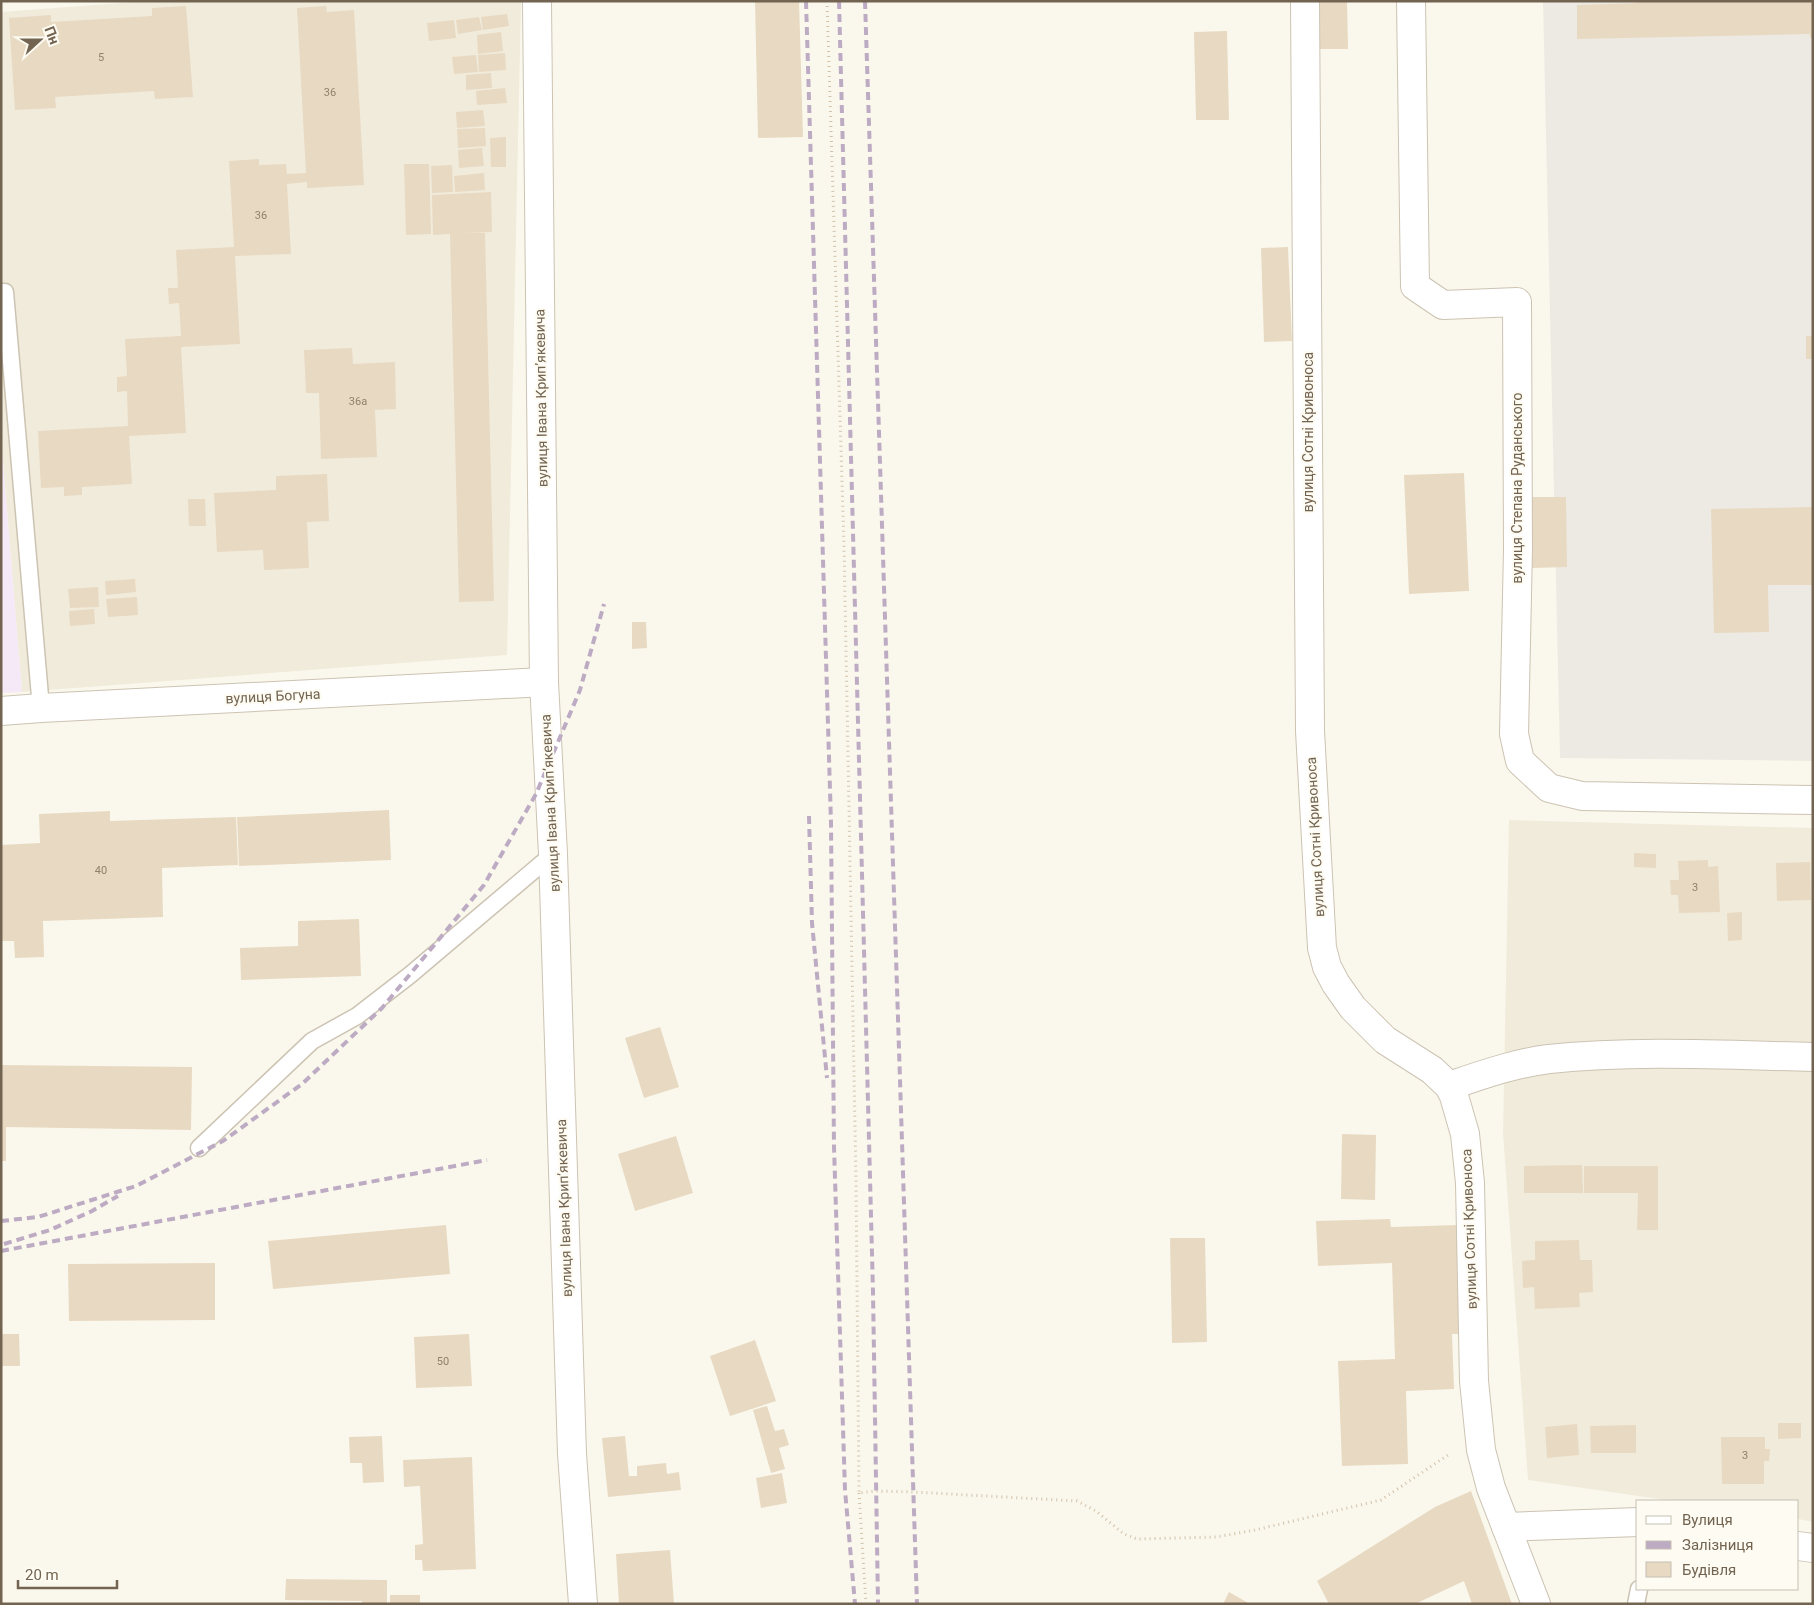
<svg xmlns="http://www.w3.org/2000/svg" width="1814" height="1605" font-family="Roboto,sans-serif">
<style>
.residential{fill:#f1ebdb}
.industrial{fill:#edeae4}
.education{fill:#f5e8f7}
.building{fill:#e8d9c2}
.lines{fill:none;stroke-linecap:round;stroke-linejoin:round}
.lane-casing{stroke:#ccc3b3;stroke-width:19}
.street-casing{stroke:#ccc3b3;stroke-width:30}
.path{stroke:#d2c1aa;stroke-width:3;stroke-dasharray:1 4;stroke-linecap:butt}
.lane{stroke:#fff;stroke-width:16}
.street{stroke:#fff;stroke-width:28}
.rail{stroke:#bdabc4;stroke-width:4;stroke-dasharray:8 5;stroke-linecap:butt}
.labels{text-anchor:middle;stroke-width:4;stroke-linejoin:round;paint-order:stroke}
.number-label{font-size:11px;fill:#90816d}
.street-label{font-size:14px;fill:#736451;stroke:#fdfbf2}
</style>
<rect width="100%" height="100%" fill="#faf8ec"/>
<g class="residential">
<path d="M148,1H521L507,655L22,692L1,438V12Z"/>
<path d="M1509,820L1813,828V1522L1798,1519V1501H1673L1528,1480L1503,1133Z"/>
</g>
<path class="industrial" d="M1543,1H1813V761L1560,758Z"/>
<path class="education" d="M1,438L22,692L1,693Z"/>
<g class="building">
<path d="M755,1H799L803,137L758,138Z"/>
<path d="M1319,1H1347L1348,49H1320Z"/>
<path d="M1638,1H1813V38H1810V34L1577,39V5L1638,3Z"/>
<path d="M186,6L193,97L155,99L154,91L55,97L56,108L15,110L9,18L51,15V22L152,16V8Z"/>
<path d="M326,6L327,12L354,10L364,185L307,188V182L287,184L291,254L235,256L240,344L181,347L186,433L129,436L132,484L82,487V495L64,496V487L41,488L38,431L128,426L127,391L117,392V377L127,376L125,339L181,336L179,303L169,304L168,288H178L176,250L234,247L229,161L259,159V165L286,164L287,174L306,173L297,8Z"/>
<path d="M507,14L509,26L483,30L481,17Z"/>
<path d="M479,17L482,30L458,34L456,20Z"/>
<path d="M454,20L456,38L429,41L427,23Z"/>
<path d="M1227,31L1229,120H1196L1194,32Z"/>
<path d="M501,32L503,51L478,54L477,35Z"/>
<path d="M505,53L506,70L479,72L478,55Z"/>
<path d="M476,55L478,72L454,74L452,57Z"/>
<path d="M491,73L492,88L466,90V75Z"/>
<path d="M505,88L507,103L477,105L476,91Z"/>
<path d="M483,110L485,126L457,128L456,112Z"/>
<path d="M485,128L486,146L458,148L457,129Z"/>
<path d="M506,137V167H491L490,138Z"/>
<path d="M482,148L484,166L459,168L458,150Z"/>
<path d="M404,164H429L431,234L406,235Z"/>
<path d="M452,165L453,192L432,193L431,166Z"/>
<path d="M484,173L485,190L455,192L454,176Z"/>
<path d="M491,192L492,232L465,233H485L494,601L459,602L450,234L433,235L432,195Z"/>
<path d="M1288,247L1292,341L1264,342L1261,248Z"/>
<rect x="1806" y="336" width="7" height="23"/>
<path d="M352,348L353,364L395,362L396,409L375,410L377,457L321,459L319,393H306L304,350Z"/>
<path d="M1464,473L1469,591L1409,594L1404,475Z"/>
<path d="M327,474L329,521L307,522L309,568L264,570L263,550L217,552L214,493L276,490V476Z"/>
<path d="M1531,497H1566L1567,567L1532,568Z"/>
<path d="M188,499H205L206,526H189Z"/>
<path d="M1813,507V585H1768L1769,632L1714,633L1711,509Z"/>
<path d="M135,579L136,592L106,595L105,581Z"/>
<path d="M98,587L99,607L70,608L68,589Z"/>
<path d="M137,597L138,615L108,617L106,599Z"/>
<path d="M94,609L95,624L70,626L69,611Z"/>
<path d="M632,622H646L647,648L632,649Z"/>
<path d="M389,810L391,860L239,866L237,817Z"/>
<path d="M110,811V821L236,817L238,865L162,868L163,917L43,921L44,957L15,958L14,941H1V845L40,843L39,814Z"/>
<path d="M1634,853L1656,854V868L1634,867Z"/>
<path d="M1708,860V867L1718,866L1720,912L1679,913L1678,895H1671L1670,880H1679L1678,861Z"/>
<path d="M1810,862L1811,900L1777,901L1776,863Z"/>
<path d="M1742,912V940L1728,941L1727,913Z"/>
<path d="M359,919L361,976L241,980L240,948L298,946V921Z"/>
<path d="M660,1027L679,1087L644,1098L625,1038Z"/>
<path d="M1,1065L192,1067L191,1130L6,1127V1161H1Z"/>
<path d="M1342,1134L1376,1135L1375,1200L1341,1199Z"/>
<path d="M676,1136L693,1193L635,1211L618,1154Z"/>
<path d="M1582,1165L1583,1193H1524V1166Z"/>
<path d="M1584,1166H1658V1230H1637L1638,1193H1584Z"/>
<path d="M1390,1219L1391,1227L1459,1225L1462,1334H1452L1454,1389L1406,1391L1408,1464L1342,1466L1338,1361L1395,1359L1392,1263L1318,1266L1316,1221Z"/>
<path d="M446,1225L450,1274L273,1289L268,1241Z"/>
<path d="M1170,1238H1205L1207,1342L1172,1343Z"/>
<path d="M1579,1240L1580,1260H1592L1593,1292L1579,1293L1580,1307L1535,1309L1534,1287L1523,1288L1522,1261L1535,1260V1241Z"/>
<path d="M215,1263V1320L69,1321L68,1264Z"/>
<path d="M1,1334H19L20,1366H1Z"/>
<path d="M469,1334L472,1386L416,1388L414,1337Z"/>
<path d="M755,1340L776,1401L730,1416L710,1356Z"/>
<path d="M767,1406L775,1431L784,1429L789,1445L779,1448L785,1469L771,1473L753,1410Z"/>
<path d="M1778,1423H1801V1438L1778,1439Z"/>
<path d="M1577,1424L1579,1455L1547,1458L1545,1427Z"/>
<path d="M1636,1425V1453H1591L1590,1426Z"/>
<path d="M382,1436L384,1482L363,1483L362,1463H350L349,1437Z"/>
<path d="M625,1436L629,1476H637V1466L666,1463L667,1474L679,1472L681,1490L608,1497L602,1438Z"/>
<path d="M1721,1437H1765V1449H1770L1769,1461H1764V1484H1722Z"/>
<path d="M472,1457L476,1569L423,1571L422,1560H415V1545L423,1544L420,1486L404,1487L403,1460Z"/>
<path d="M782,1473L787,1503L761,1508L756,1478Z"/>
<path d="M1471,1491L1512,1604H1472L1464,1581L1415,1604H1329L1317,1581L1435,1507Z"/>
<path d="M670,1550L674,1604H619L616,1554Z"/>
<path d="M286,1579L387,1580V1604H362V1601L285,1600Z"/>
<path d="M1229,1592L1250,1604H1223Z"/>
<rect x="390" y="1595" width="30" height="9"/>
</g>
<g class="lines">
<g class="lane-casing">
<g id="lane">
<path d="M1,292H5L41,708"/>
<path d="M199,1148L312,1041L357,1016L410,975L553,854"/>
<path d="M1636,1604L1639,1589"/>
</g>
</g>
<g class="street-casing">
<g id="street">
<path d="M537,1L544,682L553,854L572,1454L583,1604"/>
<path d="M1305,1L1310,731L1322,948L1327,967L1336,984L1353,1008L1385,1040L1432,1070L1449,1086L1454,1096L1465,1134L1470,1183L1474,1381L1481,1450L1491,1488L1536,1604"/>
<path d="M1411,1L1415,286L1443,305L1517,302L1518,549L1514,734L1520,761L1549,788L1582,796L1813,800"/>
<path d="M1,711L41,708L544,682"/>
<path d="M1449,1086C1482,1075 1515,1063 1549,1059C1636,1050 1725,1055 1813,1057"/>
<path d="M1506,1527L1638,1522"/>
<path d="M1798,1546L1813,1548"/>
</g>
</g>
<g class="path">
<path d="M827,1L844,545L856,1179L859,1493L876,1491L913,1492L1077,1501L1096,1511L1124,1534L1137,1539L1216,1537L1255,1530L1381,1500L1451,1453"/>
<path d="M859,1493L866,1604"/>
</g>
<use href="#lane" class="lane"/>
<use href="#street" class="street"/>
<g class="rail">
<path d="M806,1L831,823L834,1147L845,1490L855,1604"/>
<path d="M839,1L873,1292L878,1604"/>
<path d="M865,1L917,1604"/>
<path d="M809,816L812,923L827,1078"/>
<path d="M1,1221L38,1217L136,1186L223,1141L302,1084L382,1008L484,885L536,794L580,690L604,604"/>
<path d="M4,1244L50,1230L92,1211L118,1196"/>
<path d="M1,1251L487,1160"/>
</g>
</g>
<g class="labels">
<g class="number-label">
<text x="101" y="61">5</text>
<text x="330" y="96">36</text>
<text x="261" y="219">36</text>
<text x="358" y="405">36а</text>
<text x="101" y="874">40</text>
<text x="1695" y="891">3</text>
<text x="443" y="1365">50</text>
<text x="1745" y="1459">3</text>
</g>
<g class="street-label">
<text transform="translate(541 398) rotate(-91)" y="5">вулиця Івана Крипʼякевича</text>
<text transform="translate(1308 432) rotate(-90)" y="5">вулиця Сотні Кривоноса</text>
<text transform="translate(1517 488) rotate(-90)" y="5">вулиця Степана Руданського</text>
<text transform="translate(273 696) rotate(-3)" y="5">вулиця Богуна</text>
<text transform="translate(550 803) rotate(-93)" y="5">вулиця Івана Крипʼякевича</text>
<text transform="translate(1315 837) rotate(-93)" y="5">вулиця Сотні Кривоноса</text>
<text transform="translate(564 1208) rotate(-92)" y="5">вулиця Івана Крипʼякевича</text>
<text transform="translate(1469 1229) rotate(-92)" y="5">вулиця Сотні Кривоноса</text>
</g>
</g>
<rect width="1814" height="1605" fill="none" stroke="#736451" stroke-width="5"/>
<rect x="1636" y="1500" width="162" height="90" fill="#fdfbf2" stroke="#c6bfb2"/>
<rect x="1646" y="1516" width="25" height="8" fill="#ffffff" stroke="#c6bfb2"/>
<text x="1682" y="1525" font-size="15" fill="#736451">Вулиця</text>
<rect x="1646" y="1541" width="25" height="8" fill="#bdabc4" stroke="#c6bfb2"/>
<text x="1682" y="1550" font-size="15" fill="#736451">Залізниця</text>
<rect x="1646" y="1562" width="25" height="15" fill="#e8d9c2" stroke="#c6bfb2"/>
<text x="1682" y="1575" font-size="15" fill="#736451">Будівля</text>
<g transform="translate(40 40) rotate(69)" stroke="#fdfbf2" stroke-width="4" paint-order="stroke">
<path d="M0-4L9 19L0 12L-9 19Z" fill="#736451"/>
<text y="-8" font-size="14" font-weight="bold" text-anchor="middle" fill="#736451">Пн</text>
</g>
<path d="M18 1580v8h99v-8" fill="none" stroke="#736451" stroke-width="2.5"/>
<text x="25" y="1580" font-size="15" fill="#736451" stroke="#fdfbf2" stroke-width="4" paint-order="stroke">20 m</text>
</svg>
